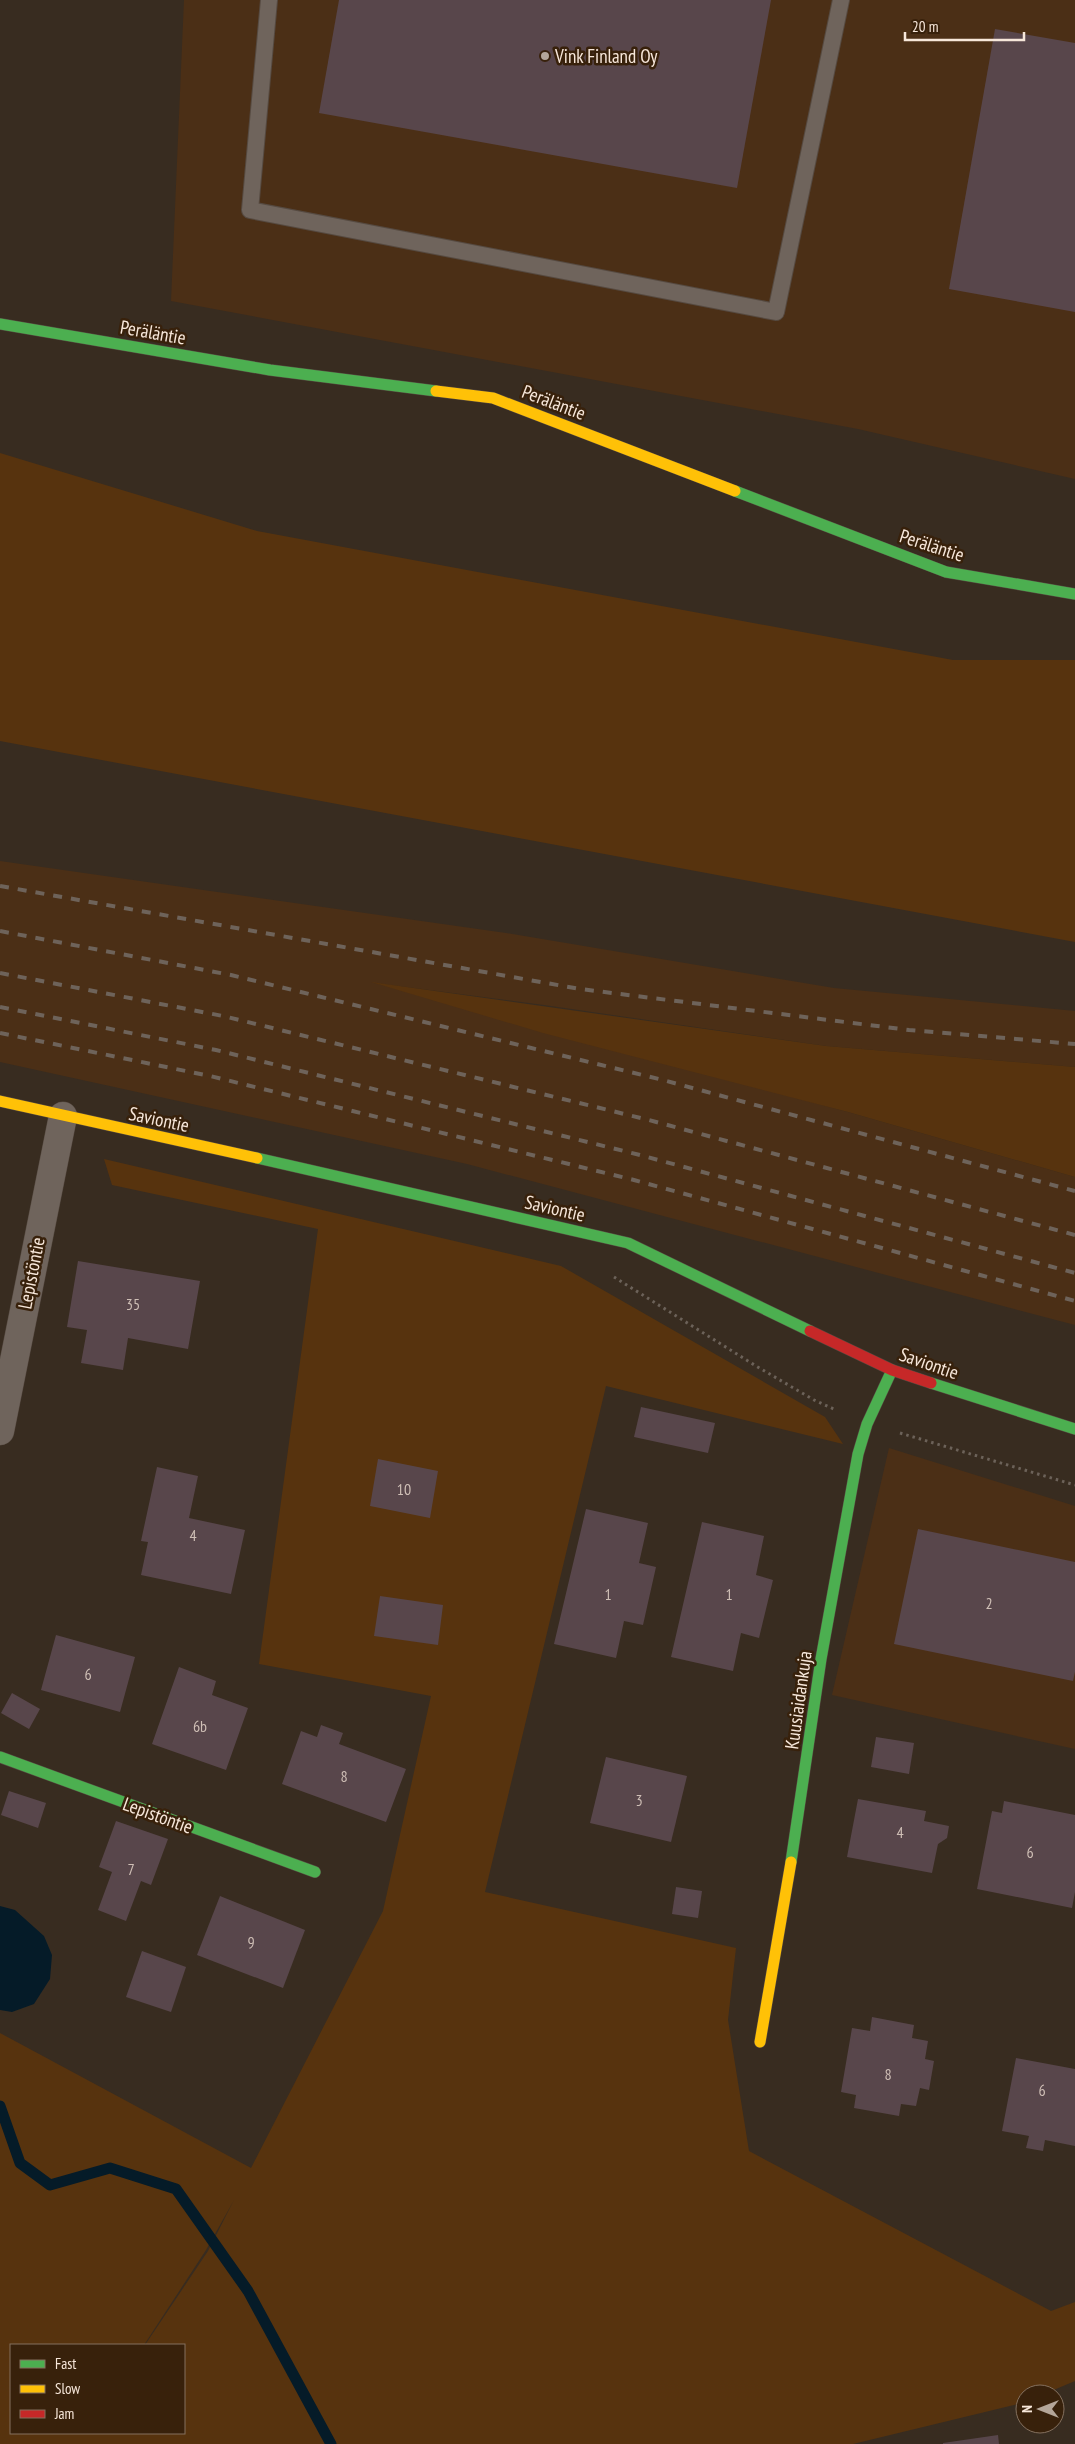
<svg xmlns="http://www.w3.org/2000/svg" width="1075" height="2444" font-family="'PT Sans Narrow',sans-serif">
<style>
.built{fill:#4b2f16}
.green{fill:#57330e;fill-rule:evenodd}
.water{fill:#051b28}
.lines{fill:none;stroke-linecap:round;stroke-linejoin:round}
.stream{stroke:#051b28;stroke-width:11}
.building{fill:#58464b}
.lane-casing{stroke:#564a41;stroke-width:18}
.street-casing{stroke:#564a41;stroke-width:29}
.fast-casing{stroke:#564a41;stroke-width:12}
.slow-casing{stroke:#564a41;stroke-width:12}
.jam-casing{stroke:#564a41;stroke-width:12}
.path{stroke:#6c6259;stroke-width:3;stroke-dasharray:2.5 4;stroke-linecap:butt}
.lane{stroke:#6f645c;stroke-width:16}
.street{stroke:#6f645c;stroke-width:28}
.fast{stroke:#4caf50;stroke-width:11}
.slow{stroke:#ffc107;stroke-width:11}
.jam{stroke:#c62828;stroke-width:11}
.rail{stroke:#6e635a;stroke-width:4;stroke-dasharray:9 9;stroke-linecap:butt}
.poi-dot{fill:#b4a699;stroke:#38210b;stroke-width:2}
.labels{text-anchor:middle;stroke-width:5;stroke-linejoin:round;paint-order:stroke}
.number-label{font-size:16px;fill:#cfbfb6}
.poi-label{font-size:19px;fill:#f7e7da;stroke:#38210b;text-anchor:start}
.street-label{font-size:19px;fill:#f7e7da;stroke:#38210b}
</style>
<rect width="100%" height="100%" fill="#382c20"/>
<g class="built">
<path d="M184,0H1075V479L858,429L171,301Z"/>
<path d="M0,861L506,933L834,988L1075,1011V1067L826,1046L544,1005L375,983L848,1112L1075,1177V1325L467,1164L0,1062Z"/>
<path d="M889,1448L1075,1506V1749L832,1695Z"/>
</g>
<g class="green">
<path d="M0,453L257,531L953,660H1075V942L0,741Z"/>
<path d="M371,982L826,1046L1075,1067V1177L848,1112L543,1033Z"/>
<path d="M104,1159L561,1266L825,1417L843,1444L606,1386L485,1892L736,1948L728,2020L749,2151L1051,2311L1075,2302V2381L1044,2394H1025V2402L1022,2403L853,2444H0V2033L251,2168L383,1911L431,1696L259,1664L318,1229L112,1185ZM234,2200L208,2251L145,2345H184V2433H11V2345H144L206,2250Z"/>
</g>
<path class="water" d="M0,1906L15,1910L44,1936L52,1955L50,1979L34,2004L12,2012L0,2010Z"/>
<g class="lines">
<path class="stream" d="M0,2106L20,2163L50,2185L110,2168L176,2189L248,2291L331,2444"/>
</g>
<g class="building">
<path d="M339,0H771L737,188L319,113Z"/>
<path d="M995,29L1075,43V312L949,289Z"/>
<path d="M78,1261L200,1281L188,1349L128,1338L123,1370L81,1363L87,1330L67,1327Z"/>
<path d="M641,1407L715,1423L708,1453L634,1437Z"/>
<path d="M378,1459L438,1471L430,1518L370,1506Z"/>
<path d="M157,1467L198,1476L189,1518L245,1530L231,1594L141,1575L148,1542L141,1541Z"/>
<path d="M586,1509L648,1523L639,1563L656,1567L643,1625L624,1621L616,1658L554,1644Z"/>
<path d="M702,1522L764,1536L756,1575L773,1580L759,1638L741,1633L733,1671L671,1657Z"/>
<path d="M918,1529L1075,1562V1672L1073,1681L894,1644Z"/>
<path d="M380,1596L443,1605L438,1645L374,1636Z"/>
<path d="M56,1635L135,1657L120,1712L41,1690Z"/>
<path d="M179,1667L216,1681L212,1695L248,1708L226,1770L152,1744Z"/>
<path d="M12,1693L40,1709L29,1729L1,1713Z"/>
<path d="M321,1725L343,1733L339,1744L406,1769L386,1822L282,1784L301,1731L317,1737Z"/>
<path d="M876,1737L914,1743L909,1774L871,1767Z"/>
<path d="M606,1757L687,1776L671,1842L590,1823Z"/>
<path d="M9,1791L46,1803L38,1828L1,1815Z"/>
<path d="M858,1799L926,1811L924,1821L949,1826L947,1838L938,1844L932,1873L847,1857Z"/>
<path d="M1004,1801L1075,1815V1892L1072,1908L977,1889L992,1811L1002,1813Z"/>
<path d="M116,1821L168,1839L151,1885L141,1881L126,1921L98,1910L112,1872L99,1867Z"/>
<path d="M676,1887L702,1891L698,1918L672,1914Z"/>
<path d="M220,1896L305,1930L283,1988L197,1955Z"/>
<path d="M142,1951L186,1967L171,2012L126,1997Z"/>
<path d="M872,2017L914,2025L912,2038L928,2041L925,2059L934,2061L929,2090L920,2088L916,2106L901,2104L899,2116L854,2108L856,2095L841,2092L852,2028L870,2031Z"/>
<path d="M1016,2058L1075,2069V2146L1045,2140L1043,2151L1026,2148L1029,2136L1002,2131Z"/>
<path d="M998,2435L999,2444H943V2443Z"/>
</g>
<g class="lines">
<g class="lane-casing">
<path id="lane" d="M269,0L250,210L776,312L841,0"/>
</g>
<g class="street-casing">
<path id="street" d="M0,1431L63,1116"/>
</g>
<g class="fast-casing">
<g id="fast">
<path d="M0,324L270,370L436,391"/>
<path d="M735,491L946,572L1075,594"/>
<path d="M257,1158L628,1243L810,1331"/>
<path d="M931,1383L1075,1429"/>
<path d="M0,1757L315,1872"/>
<path d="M791,1862L821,1659L858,1454L867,1424L892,1370"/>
</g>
</g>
<g class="slow-casing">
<g id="slow">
<path d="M436,391L493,398L735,491"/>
<path d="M0,1101L257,1158"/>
<path d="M760,2042L791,1862"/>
</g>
</g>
<g class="jam-casing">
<path id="jam" d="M810,1331L892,1370L931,1383"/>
</g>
<g class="path">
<path d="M614,1277L756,1366L814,1400L836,1410"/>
<path d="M900,1433L1075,1485"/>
</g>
<use href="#lane" class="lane"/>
<use href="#street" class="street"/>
<use href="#fast" class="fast"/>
<use href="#slow" class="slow"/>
<use href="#jam" class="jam"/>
<g class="rail">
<path d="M0,886L580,989L909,1030L1075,1044"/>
<path d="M0,931L231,975L659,1079L1075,1191"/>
<path d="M0,973L223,1016L649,1120L1075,1235"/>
<path d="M0,1007L216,1050L640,1155L1075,1273"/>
<path d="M0,1033L210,1076L634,1180L1075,1301"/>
</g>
</g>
<circle class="poi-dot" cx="545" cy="56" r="5"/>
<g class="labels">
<g class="number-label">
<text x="133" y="1310">35</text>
<text x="404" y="1495">10</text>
<text x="193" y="1541">4</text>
<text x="608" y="1600">1</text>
<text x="729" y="1600">1</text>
<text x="989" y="1609">2</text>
<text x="88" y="1680">6</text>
<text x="200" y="1732">6b</text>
<text x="344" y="1782">8</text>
<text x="639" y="1806">3</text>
<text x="900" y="1838">4</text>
<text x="1030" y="1858">6</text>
<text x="131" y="1875">7</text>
<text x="251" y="1948">9</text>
<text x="888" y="2080">8</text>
<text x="1042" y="2096">6</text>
</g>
<g class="poi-label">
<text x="555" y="63">Vink Finland Oy</text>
</g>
<g class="street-label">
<text transform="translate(153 332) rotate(10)" y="7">Peräläntie</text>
<text transform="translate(554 402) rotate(21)" y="7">Peräläntie</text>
<text transform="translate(932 545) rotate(18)" y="7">Peräläntie</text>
<text transform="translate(159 1119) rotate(12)" y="7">Saviontie</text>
<text transform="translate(555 1208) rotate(13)" y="7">Saviontie</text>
<text transform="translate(31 1273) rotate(-79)" y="7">Lepistöntie</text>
<text transform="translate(929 1363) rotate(19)" y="7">Saviontie</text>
<text transform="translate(798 1700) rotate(-82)" y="7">Kuusiaidankuja</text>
<text transform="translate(158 1815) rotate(20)" y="7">Lepistöntie</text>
</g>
</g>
<rect x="10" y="2344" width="175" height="90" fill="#38210b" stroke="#84705e"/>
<rect x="20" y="2360" width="25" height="8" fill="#4caf50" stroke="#84705e"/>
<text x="55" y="2369" font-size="15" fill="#f7e7da">Fast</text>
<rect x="20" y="2385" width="25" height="8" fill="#ffc107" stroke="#84705e"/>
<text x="55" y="2394" font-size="15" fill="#f7e7da">Slow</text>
<rect x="20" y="2410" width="25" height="8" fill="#c62828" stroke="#84705e"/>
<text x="55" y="2419" font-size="15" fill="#f7e7da">Jam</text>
<g transform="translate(1040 2409) rotate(270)"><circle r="24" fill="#38210b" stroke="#84705e"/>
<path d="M0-4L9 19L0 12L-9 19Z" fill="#b4a699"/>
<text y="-8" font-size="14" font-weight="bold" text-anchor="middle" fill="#f7e7da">N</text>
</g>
<path d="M905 32v8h119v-8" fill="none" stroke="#f7e7da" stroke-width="2.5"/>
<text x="912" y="32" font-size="15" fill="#f7e7da" stroke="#38210b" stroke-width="4" paint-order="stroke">20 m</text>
</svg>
